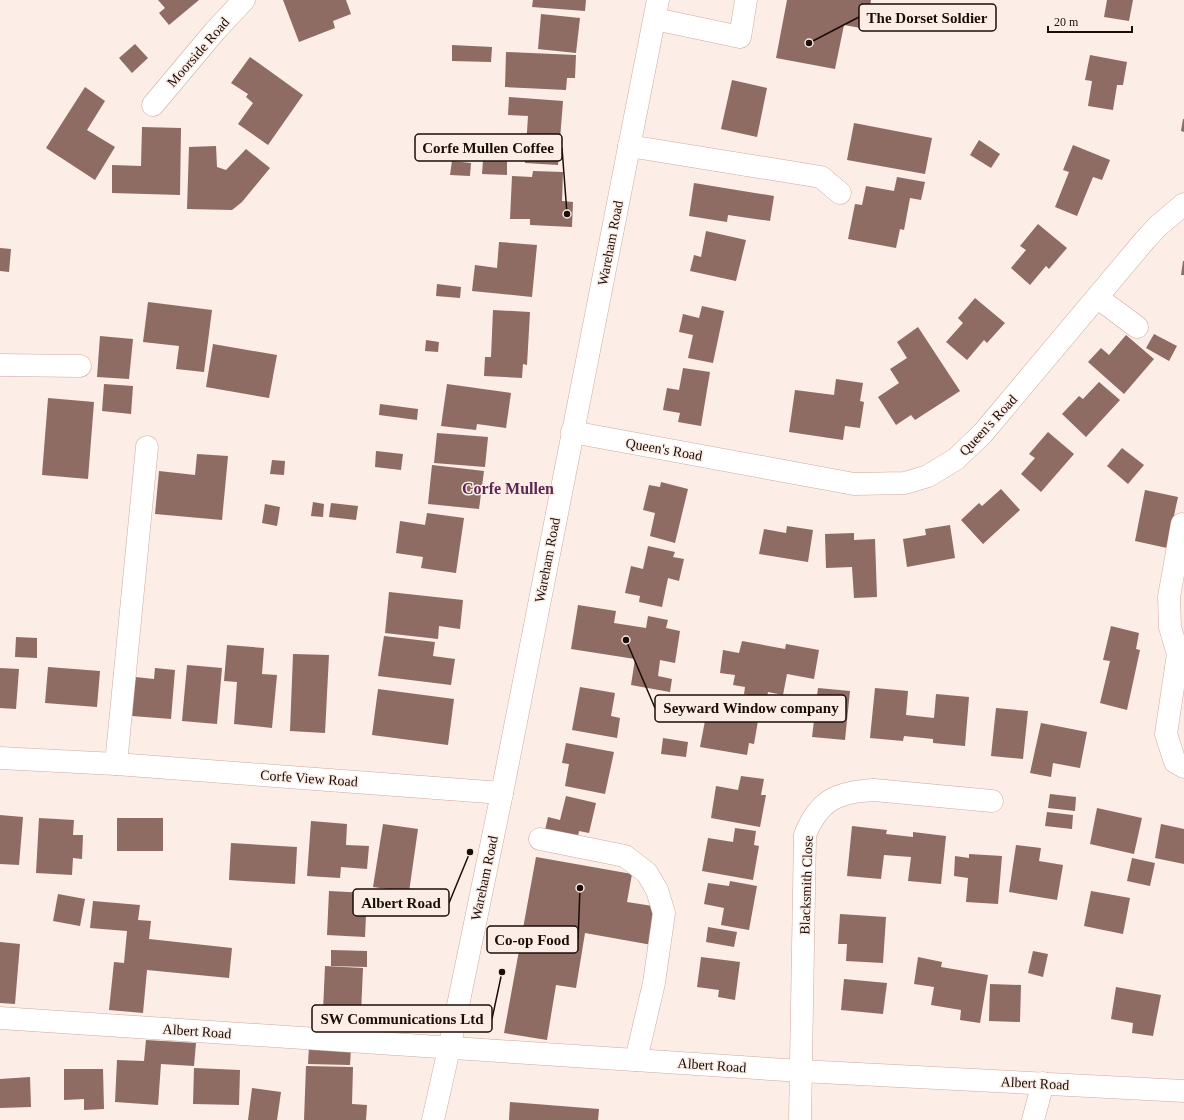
<svg xmlns="http://www.w3.org/2000/svg" width="1184" height="1120" font-family="'Times New Roman',serif">
<style>
.building{fill:#8e6b63}
.lines{fill:none;stroke-linecap:round;stroke-linejoin:round}
.minor-casing{stroke:#ceab9b;stroke-width:23}
.minor{stroke:#fff;stroke-width:22}
.labels{text-anchor:middle;stroke-width:3;stroke-linejoin:round;paint-order:stroke}
.street-label{font-size:14px;fill:#1a0e08;stroke:#fcede6}
.quarter-label{font-size:16px;font-weight:bold;fill:#5d2754;stroke:#fcede6}
.leader{fill:none;stroke:#1a0e08;stroke-width:1.5}
.callout-dot{fill:#1a0e08;stroke:#fcede6;stroke-width:1.5}
.callout{fill:#fcede6;stroke:#1a0e08;stroke-width:1.5}
.callout-label{font-size:15px;text-anchor:middle;font-weight:bold;fill:#1a0e08}
</style>
<rect width="100%" height="100%" fill="#fcede6"/>
<g class="building">
<path d="M158,0H199L169,25L159,13L165,8Z"/>
<path d="M283,0H346L351,14L333,21L335,28L299,42Z"/>
<path d="M533,0H586L585,11L532,7Z"/>
<path d="M787,0H871L866,29L844,25L835,69L776,58Z"/>
<path d="M1107,0H1133L1129,21L1104,17Z"/>
<path d="M541,14L580,18L576,53L538,49Z"/>
<path d="M135,44L148,58L132,73L119,58Z"/>
<path d="M452,45L492,47L491,62L452,61Z"/>
<path d="M506,52L576,55L575,78H567L566,90L505,87Z"/>
<path d="M1090,55L1127,62L1123,85H1117L1113,110L1088,106L1092,81L1085,80Z"/>
<path d="M250,57L303,95L268,145L238,124L253,103L246,97L248,94L231,83Z"/>
<path d="M732,80L767,88L757,137L721,129Z"/>
<path d="M85,87L105,101L87,130L115,147L95,180L46,148Z"/>
<path d="M509,97L563,101L558,165L525,163L528,116L508,115Z"/>
<path d="M1183,119H1184V132L1181,131Z"/>
<path d="M854,123L932,138L925,174L847,160Z"/>
<path d="M142,127L181,128L180,195L112,193V165L141,166Z"/>
<path d="M979,140L1000,154L991,168L970,155Z"/>
<path d="M1073,145L1110,160L1102,180L1093,177L1077,216L1055,207L1069,172L1063,170Z"/>
<path d="M216,146L217,167L226,170L246,149L270,168L242,202L232,210L187,209L189,147Z"/>
<path d="M483,160L507,161V175L482,174Z"/>
<path d="M452,161L471,163L470,176L450,175Z"/>
<path d="M533,171L563,172L562,201L573,202L572,227L530,225V219H510L512,176L532,177Z"/>
<path d="M897,177L925,182L921,200L910,198L904,230L900,229L896,248L848,239L855,204L862,205L866,186L894,191Z"/>
<path d="M694,183L774,196L770,221L728,215L727,222L689,216Z"/>
<path d="M1038,224L1067,248L1049,269L1046,266L1030,285L1011,268L1026,250L1020,246Z"/>
<path d="M706,231L746,240L736,281L690,271L694,255L701,257Z"/>
<path d="M499,242L537,245L532,297L472,291L475,265L497,268Z"/>
<path d="M0,248L11,249L9,272L0,271Z"/>
<path d="M1183,261H1184V275H1181Z"/>
<path d="M437,284L461,287L460,298L436,296Z"/>
<path d="M975,298L1005,323L987,343L984,340L967,360L946,342L963,323L958,318Z"/>
<path d="M148,302L212,310L204,372L176,369L179,346L143,342Z"/>
<path d="M702,306L724,311L713,363L688,358L693,335L679,332L683,314L699,318Z"/>
<path d="M493,310L530,312L527,365L523,364L522,378L484,376L485,357H491Z"/>
<path d="M918,327L960,391L915,420L911,415L896,425L878,397L899,383L890,369L907,358L897,342Z"/>
<path d="M1154,334L1177,346L1169,361L1146,348Z"/>
<path d="M1126,335L1154,359L1124,394L1088,362L1101,348L1109,355Z"/>
<path d="M100,336L133,339L129,379L97,377Z"/>
<path d="M426,340L439,342L438,352L425,351Z"/>
<path d="M213,344L277,355L269,398L206,387Z"/>
<path d="M683,368L710,372L701,426L678,422L680,413L663,410L667,388L679,390Z"/>
<path d="M836,379L863,383L860,401L864,402L860,428L845,426L843,440L789,432L795,390L834,395Z"/>
<path d="M1099,382L1120,400L1086,437L1062,414L1079,396L1083,399Z"/>
<path d="M104,384L133,386L131,414L102,411Z"/>
<path d="M447,384L511,393L506,428L477,424L476,430L441,426Z"/>
<path d="M48,398L94,402L88,479L42,475Z"/>
<path d="M380,404L418,409L417,420L379,415Z"/>
<path d="M1048,432L1074,454L1041,492L1021,474L1035,458L1029,454Z"/>
<path d="M437,433L488,437L485,467L434,463Z"/>
<path d="M1122,448L1144,465L1128,484L1107,466Z"/>
<path d="M376,451L403,454L401,470L375,467Z"/>
<path d="M197,454L228,456L222,520L155,514L159,471L195,475Z"/>
<path d="M272,460L285,461L284,475L270,474Z"/>
<path d="M432,465L484,471L479,509L428,504Z"/>
<path d="M661,482L688,489L675,543L650,536L655,513L643,510L649,485L660,487Z"/>
<path d="M1001,489L1020,510L983,544L961,520L979,503L982,506Z"/>
<path d="M1145,490L1178,497L1167,548L1135,541Z"/>
<path d="M313,502L324,504L323,517L311,516Z"/>
<path d="M331,503L358,506L356,520L329,517Z"/>
<path d="M265,504L280,507L277,526L262,523Z"/>
<path d="M427,513L464,518L456,573L421,568L423,557L396,553L400,521L425,525Z"/>
<path d="M950,525L955,558L907,567L903,539L926,535L925,529Z"/>
<path d="M787,526L813,530L808,562L759,554L764,529L786,533Z"/>
<path d="M854,533V540L875,539L877,597L854,598L852,567L826,568L825,534Z"/>
<path d="M648,546L675,552L673,557L684,559L679,581L668,578L662,607L639,602L640,596L625,593L631,566L643,569Z"/>
<path d="M389,592L463,600L460,629L439,626L438,639L385,633Z"/>
<path d="M578,605L616,611L614,623L646,628L648,616L668,620L666,628L680,631L675,663L660,660L658,676L672,679L670,692L631,685L635,659L571,649Z"/>
<path d="M1111,626L1139,633L1136,649L1140,650L1127,710L1100,703L1110,661L1103,660Z"/>
<path d="M384,636L435,642L433,656L455,659L451,685L378,676Z"/>
<path d="M16,637L37,638V658L15,657Z"/>
<path d="M742,641L785,649L786,644L819,650L814,679L787,674L783,695L768,692L767,698L744,694L745,687L733,685L735,675L720,673L723,650L739,653Z"/>
<path d="M227,645L264,648L262,674L277,675L272,728L234,724L237,682L224,681Z"/>
<path d="M293,654L329,655L325,733L290,731Z"/>
<path d="M187,665L222,668L217,724L182,721Z"/>
<path d="M48,667L100,671L97,707L45,703Z"/>
<path d="M0,668L19,669L16,709L0,708Z"/>
<path d="M155,668L175,670L171,719L132,716L135,677L154,679Z"/>
<path d="M580,687L615,693L611,716L620,718L617,738L572,730Z"/>
<path d="M818,688L850,691L845,740L812,737Z"/>
<path d="M875,688L908,691L906,715L934,718L936,694L969,697L965,746L933,743V739L904,736L903,741L870,738Z"/>
<path d="M378,689L454,699L448,745L372,735Z"/>
<path d="M708,705L759,715L754,744L749,743L747,755L700,747Z"/>
<path d="M996,708L1028,711L1023,759L991,756Z"/>
<path d="M1041,723L1087,732L1080,768L1053,763L1051,777L1030,773Z"/>
<path d="M663,738L688,742L686,757L661,754Z"/>
<path d="M566,743L614,752L605,794L565,786L569,764L562,763Z"/>
<path d="M741,776L764,779L761,795H766L760,827L711,818L716,786L738,790Z"/>
<path d="M1050,794L1076,797L1075,811L1048,808Z"/>
<path d="M566,796L596,803L589,833L579,831L577,842L544,835L548,817L560,820Z"/>
<path d="M1097,808L1142,818L1134,854L1090,844Z"/>
<path d="M1047,812L1073,815L1072,829L1045,826Z"/>
<path d="M0,815L23,817L19,865L0,864Z"/>
<path d="M39,818L74,820L73,835H83L82,859L73,858L72,875L36,873Z"/>
<rect x="117" y="818" width="46" height="33"/>
<path d="M311,821L347,824L346,845L369,846L367,869L341,867L340,878L307,876Z"/>
<path d="M383,824L418,829L409,892L373,887Z"/>
<path d="M1161,824L1184,829V864L1155,858Z"/>
<path d="M852,826L887,830L886,834L913,837V832L946,836L941,884L908,881L911,857L884,855L881,879L847,876Z"/>
<path d="M735,828L756,831L754,845L759,846L753,880L702,871L708,838L733,842Z"/>
<path d="M231,843L297,847L295,884L229,880Z"/>
<path d="M1016,845L1041,848L1039,861L1063,865L1057,900L1009,892Z"/>
<path d="M969,854L1002,856L998,904L966,902L968,878L954,876L955,856L969,858Z"/>
<path d="M536,857L632,874L627,902L659,907L652,945L585,933L576,988L556,985L547,1040L504,1033Z"/>
<path d="M1132,858L1155,863L1150,886L1127,881Z"/>
<path d="M730,881L757,886L749,930L721,925L724,908L704,904L708,883L729,886Z"/>
<path d="M329,891L367,893L365,937L327,935Z"/>
<path d="M1091,891L1130,898L1123,934L1084,926Z"/>
<path d="M58,894L85,899L80,926L53,921Z"/>
<path d="M93,901L140,905L138,920L151,921L149,939L232,948L229,978L147,970L143,1013L109,1010L114,962L124,963L127,931L90,928Z"/>
<path d="M840,914L886,917L883,963L846,961L847,944H838Z"/>
<path d="M708,927L737,932L734,947L706,942Z"/>
<path d="M0,942L20,944L15,1004L0,1003Z"/>
<path d="M331,950L367,951V967L331,966Z"/>
<path d="M1033,951L1048,954L1043,977L1028,973Z"/>
<path d="M701,957L740,962L735,1000L718,997L719,990L697,987Z"/>
<path d="M918,957L942,962L941,967L988,975L980,1023L960,1020L961,1010L931,1005L934,987L914,984Z"/>
<path d="M325,966L363,968L361,1013L323,1011Z"/>
<path d="M844,979L887,983L883,1014L841,1010Z"/>
<path d="M990,984L1021,985L1020,1022L989,1021Z"/>
<path d="M1116,987L1161,995L1153,1036L1132,1033L1133,1023L1111,1019Z"/>
<path d="M146,1040L196,1043L194,1066L161,1064L158,1105L115,1102L117,1060L144,1061Z"/>
<path d="M309,1046L351,1048L350,1065L308,1064Z"/>
<path d="M306,1066L353,1067L352,1104L367,1105L366,1120H304Z"/>
<path d="M194,1068L240,1070L239,1105L193,1104Z"/>
<path d="M64,1069H103L104,1109L84,1110V1099L64,1100Z"/>
<path d="M30,1077L31,1107L0,1108V1079Z"/>
<path d="M252,1088L281,1092L277,1120H248Z"/>
<path d="M510,1102L599,1109L598,1120H509Z"/>
</g>
<g class="lines">
<g class="minor-casing">
<g id="minor">
<path d="M655,19L740,37L746,0"/>
<path d="M153,105L215,31L244,0"/>
<path d="M629,146L821,177L840,193"/>
<path d="M1098,298L1137,327"/>
<path d="M0,365L80,366"/>
<path d="M572,432L854,484L905,483L928,476L956,459L983,433L1145,240L1158,226L1184,204"/>
<path d="M1182,524L1169,597L1170,627L1178,654L1166,734L1175,762L1184,767"/>
<path d="M0,758L116,764L502,793"/>
<path d="M116,764L147,447"/>
<path d="M540,839L625,856L647,873L657,890L664,913L654,983L636,1060"/>
<path d="M0,1018L801,1071L1184,1091"/>
<path d="M433,1120L449,1049L502,793L658,0"/>
<path d="M800,1120L805,835C819,800 837,792 874,790L992,801"/>
<path d="M1033,1120L1043,1083"/>
</g>
</g>
<use href="#minor" class="minor"/>
</g>
<g class="labels">
<g class="street-label">
<text transform="translate(198 52) rotate(-49)" y="5">Moorside Road</text>
<text transform="translate(610 243) rotate(-79)" y="5">Wareham Road</text>
<text transform="translate(988 425) rotate(-47)" y="5">Queen's Road</text>
<text transform="translate(664 449) rotate(10)" y="5">Queen's Road</text>
<text transform="translate(547 560) rotate(-79)" y="5">Wareham Road</text>
<text transform="translate(309 778) rotate(4)" y="5">Corfe View Road</text>
<text transform="translate(484 878) rotate(-78)" y="5">Wareham Road</text>
<text transform="translate(806 885) rotate(-88)" y="5">Blacksmith Close</text>
<text transform="translate(197 1031) rotate(4)" y="5">Albert Road</text>
<text transform="translate(712 1065) rotate(4)" y="5">Albert Road</text>
<text transform="translate(1035 1083) rotate(3)" y="5">Albert Road</text>
</g>
<g class="quarter-label">
<text x="508" y="494">Corfe Mullen</text>
</g>
</g>
<path class="leader" d="M809 43L859 17M567 214L562 148M626 640L655 708M470 852L449 903M580 888L578 940M502 972L492 1019"/>
<g class="callout-dot">
<circle cx="809" cy="43" r="4"/>
<circle cx="567" cy="214" r="4"/>
<circle cx="626" cy="640" r="4"/>
<circle cx="470" cy="852" r="4"/>
<circle cx="580" cy="888" r="4"/>
<circle cx="502" cy="972" r="4"/>
</g>
<g class="callout">
<rect x="859" y="4" width="137" height="27" rx="4"/>
<rect x="415" y="134" width="147" height="27" rx="4"/>
<rect x="655" y="695" width="191" height="27" rx="4"/>
<rect x="353" y="889" width="96" height="27" rx="4"/>
<rect x="487" y="926" width="91" height="27" rx="4"/>
<rect x="312" y="1005" width="180" height="27" rx="4"/>
</g>
<g class="callout-label">
<text x="927" y="23">The Dorset Soldier</text>
<text x="488" y="153">Corfe Mullen Coffee</text>
<text x="751" y="713">Seyward Window company</text>
<text x="401" y="908">Albert Road</text>
<text x="532" y="945">Co-op Food</text>
<text x="402" y="1024">SW Communications Ltd</text>
</g>
<path d="M1048 26v6h84v-6" fill="none" stroke="#1a0e08" stroke-width="2"/>
<text x="1054" y="26" font-size="12" fill="#1a0e08" stroke="#fcede6" stroke-width="3" paint-order="stroke">20 m</text>
</svg>
